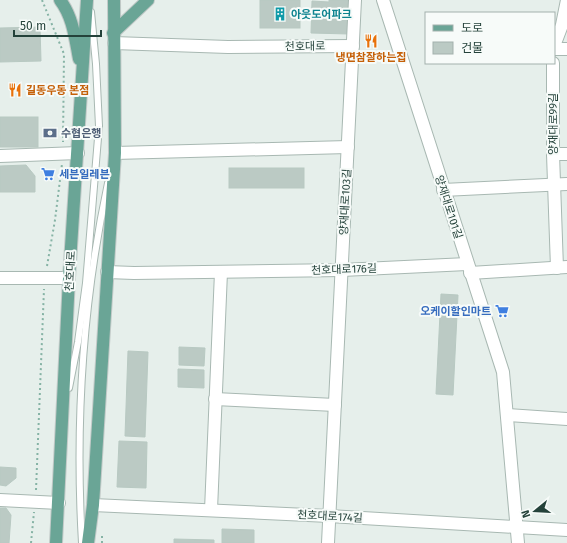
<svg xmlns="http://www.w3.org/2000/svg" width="567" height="543" font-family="'Fira Sans','Noto Sans KR',sans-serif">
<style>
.building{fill:#bbcac4;stroke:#b8c9c2}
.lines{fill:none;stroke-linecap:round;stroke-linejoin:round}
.lane-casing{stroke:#a8b8b2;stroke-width:8}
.street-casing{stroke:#a8b8b2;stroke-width:14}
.primary-casing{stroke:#c2cac8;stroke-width:14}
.path{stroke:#86b3a5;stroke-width:2;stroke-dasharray:2 3;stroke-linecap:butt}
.lane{stroke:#fff;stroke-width:6}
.street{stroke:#fff;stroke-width:12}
.primary{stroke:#6aa596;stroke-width:12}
.labels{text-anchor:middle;stroke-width:4;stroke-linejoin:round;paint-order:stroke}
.culture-label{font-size:11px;font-weight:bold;fill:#0d838f;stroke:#f7fbf9;text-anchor:start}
.street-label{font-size:11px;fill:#24423a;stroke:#f7fbf9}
.food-label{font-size:11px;font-weight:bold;fill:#c56008;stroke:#f7fbf9}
.service-label{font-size:11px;font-weight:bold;fill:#4e5e75;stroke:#f7fbf9;text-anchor:start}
.shop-label{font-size:11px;font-weight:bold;fill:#366cbe;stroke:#f7fbf9;text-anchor:start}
</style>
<rect width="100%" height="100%" fill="#e6efeb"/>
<g class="building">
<rect x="260" y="0" width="40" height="28"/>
<path d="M329,0H350L349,34L311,33L312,1L329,2Z"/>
<path d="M40,27L41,61L0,62V28Z"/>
<rect x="0" y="117" width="38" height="30"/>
<path d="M26,165L35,176V192H0V166Z"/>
<rect x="229" y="168" width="75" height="20"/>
<path d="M441,294L458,295L453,395L436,394Z"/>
<path d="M179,347L205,348L204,366L179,365Z"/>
<path d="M128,351L148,352L145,437L125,436Z"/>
<path d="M178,369L204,370V388L178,387Z"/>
<path d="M119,441L147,442L146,488L117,487Z"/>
<path d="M0,467L16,468V478L6,486L0,485Z"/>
<path d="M0,508H6L11,515L9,543H0Z"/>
<path d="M222,529L254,530V543H222Z"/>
<path d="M174,539L214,540V543H174Z"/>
</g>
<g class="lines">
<g class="lane-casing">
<g id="lane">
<path d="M69,388L78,342L86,283L99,126L96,64L91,12"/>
<path d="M82,543C75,423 83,300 108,183"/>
</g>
</g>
<g class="street-casing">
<g id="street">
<path d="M383,0L503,372L518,543"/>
<path d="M114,43L228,47L353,46"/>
<path d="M554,46L562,25L567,0"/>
<path d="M554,49H567"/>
<path d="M553,63V154L557,268"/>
<path d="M115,153L348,147"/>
<path d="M553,154H567"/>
<path d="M0,156L78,153"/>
<path d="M443,190L567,184"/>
<path d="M107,272L134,273L342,270L467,264"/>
<path d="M470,273L567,267"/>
<path d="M0,278H69"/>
<path d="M215,399L335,405"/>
<path d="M507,415L567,419"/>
<path d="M0,500L59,503"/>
<path d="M93,505L329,516L567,530"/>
<path d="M211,510L221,272"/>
<path d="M328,543L355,0"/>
</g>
</g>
<g class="primary-casing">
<g id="primary">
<path d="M60,0C73,17 75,38 79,59"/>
<path d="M113,33L148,0"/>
<path d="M56,543L69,278L87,0"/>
<path d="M88,543L93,505L115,153L114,0"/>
</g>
</g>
<g class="path">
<path d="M42,0L64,54L63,142"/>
<path d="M47,266L55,220L62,164"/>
<path d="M36,490L44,289"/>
<path d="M31,543L34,512"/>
<path d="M102,543V535"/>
</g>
<use href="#lane" class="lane"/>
<use href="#street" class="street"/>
<use href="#primary" class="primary"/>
</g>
<defs>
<g id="building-bare" transform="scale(1.08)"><path d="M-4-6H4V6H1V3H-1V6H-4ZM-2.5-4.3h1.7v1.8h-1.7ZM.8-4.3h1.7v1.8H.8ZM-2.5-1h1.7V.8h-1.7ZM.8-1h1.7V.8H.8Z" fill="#0f9aa8" stroke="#f7fbf9" stroke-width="2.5" paint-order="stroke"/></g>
<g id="restaurant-bare" transform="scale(1.08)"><path d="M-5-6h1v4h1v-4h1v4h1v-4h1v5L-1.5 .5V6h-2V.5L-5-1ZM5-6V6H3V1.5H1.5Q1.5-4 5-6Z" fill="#e8710a" stroke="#f7fbf9" stroke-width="2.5" paint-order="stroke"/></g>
<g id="bank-bare" transform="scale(1.08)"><path d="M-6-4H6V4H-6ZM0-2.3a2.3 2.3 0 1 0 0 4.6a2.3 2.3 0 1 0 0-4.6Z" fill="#5c6f8a" stroke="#f7fbf9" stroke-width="2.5" paint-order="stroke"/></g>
<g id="supermarket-bare" transform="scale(1.08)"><path d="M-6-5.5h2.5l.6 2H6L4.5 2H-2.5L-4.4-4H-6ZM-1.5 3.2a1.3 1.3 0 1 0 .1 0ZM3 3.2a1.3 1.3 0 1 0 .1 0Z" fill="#3f7fe0" stroke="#f7fbf9" stroke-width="2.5" paint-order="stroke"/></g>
</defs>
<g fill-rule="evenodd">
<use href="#building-bare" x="280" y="14"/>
<use href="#restaurant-bare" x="371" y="41"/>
<use href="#restaurant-bare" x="15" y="90"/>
<use href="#bank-bare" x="50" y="133"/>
<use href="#supermarket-bare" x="48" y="174"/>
<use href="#supermarket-bare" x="502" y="311"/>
</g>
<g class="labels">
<g class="culture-label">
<text x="291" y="18">아웃도어파크</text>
</g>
<g class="street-label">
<text transform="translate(305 46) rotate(-1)" y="4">천호대로</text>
<text transform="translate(553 124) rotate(-90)" y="4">양재대로99길</text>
<text transform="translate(345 202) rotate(-87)" y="4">양재대로103길</text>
<text transform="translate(449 207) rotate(72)" y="4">양재대로101길</text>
<text transform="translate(344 269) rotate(-2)" y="4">천호대로176길</text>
<text transform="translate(70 271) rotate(-87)" y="4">천호대로</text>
<text transform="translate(330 516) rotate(3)" y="4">천호대로174길</text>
</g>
<g class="food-label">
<text x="371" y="61">냉면참잘하는집</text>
<text x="26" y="94" text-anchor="start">길동우동 본점</text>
</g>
<g class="service-label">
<text x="61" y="137">수협은행</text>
</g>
<g class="shop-label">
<text x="59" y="178">세븐일레븐</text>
<text x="491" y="315" text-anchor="end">오케이할인마트</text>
</g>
</g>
<rect x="425" y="12" width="130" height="52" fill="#f7fbf9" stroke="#a3b1ad"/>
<rect x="433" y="25" width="20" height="6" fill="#6aa596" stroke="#a3b1ad"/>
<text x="461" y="32" font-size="12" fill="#24423a">도로</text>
<rect x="433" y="42" width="20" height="12" fill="#bbcac4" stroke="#a3b1ad"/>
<text x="461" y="52" font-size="12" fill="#24423a">건물</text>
<g transform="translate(535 511) rotate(252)" stroke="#f7fbf9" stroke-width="3" paint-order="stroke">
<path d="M0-3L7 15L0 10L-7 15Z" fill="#24423a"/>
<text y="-6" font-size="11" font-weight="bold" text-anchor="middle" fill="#24423a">N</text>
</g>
<path d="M14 30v6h87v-6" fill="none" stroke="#24423a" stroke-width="2"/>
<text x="20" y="30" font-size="12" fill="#24423a" stroke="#f7fbf9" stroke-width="3" paint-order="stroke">50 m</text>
</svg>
